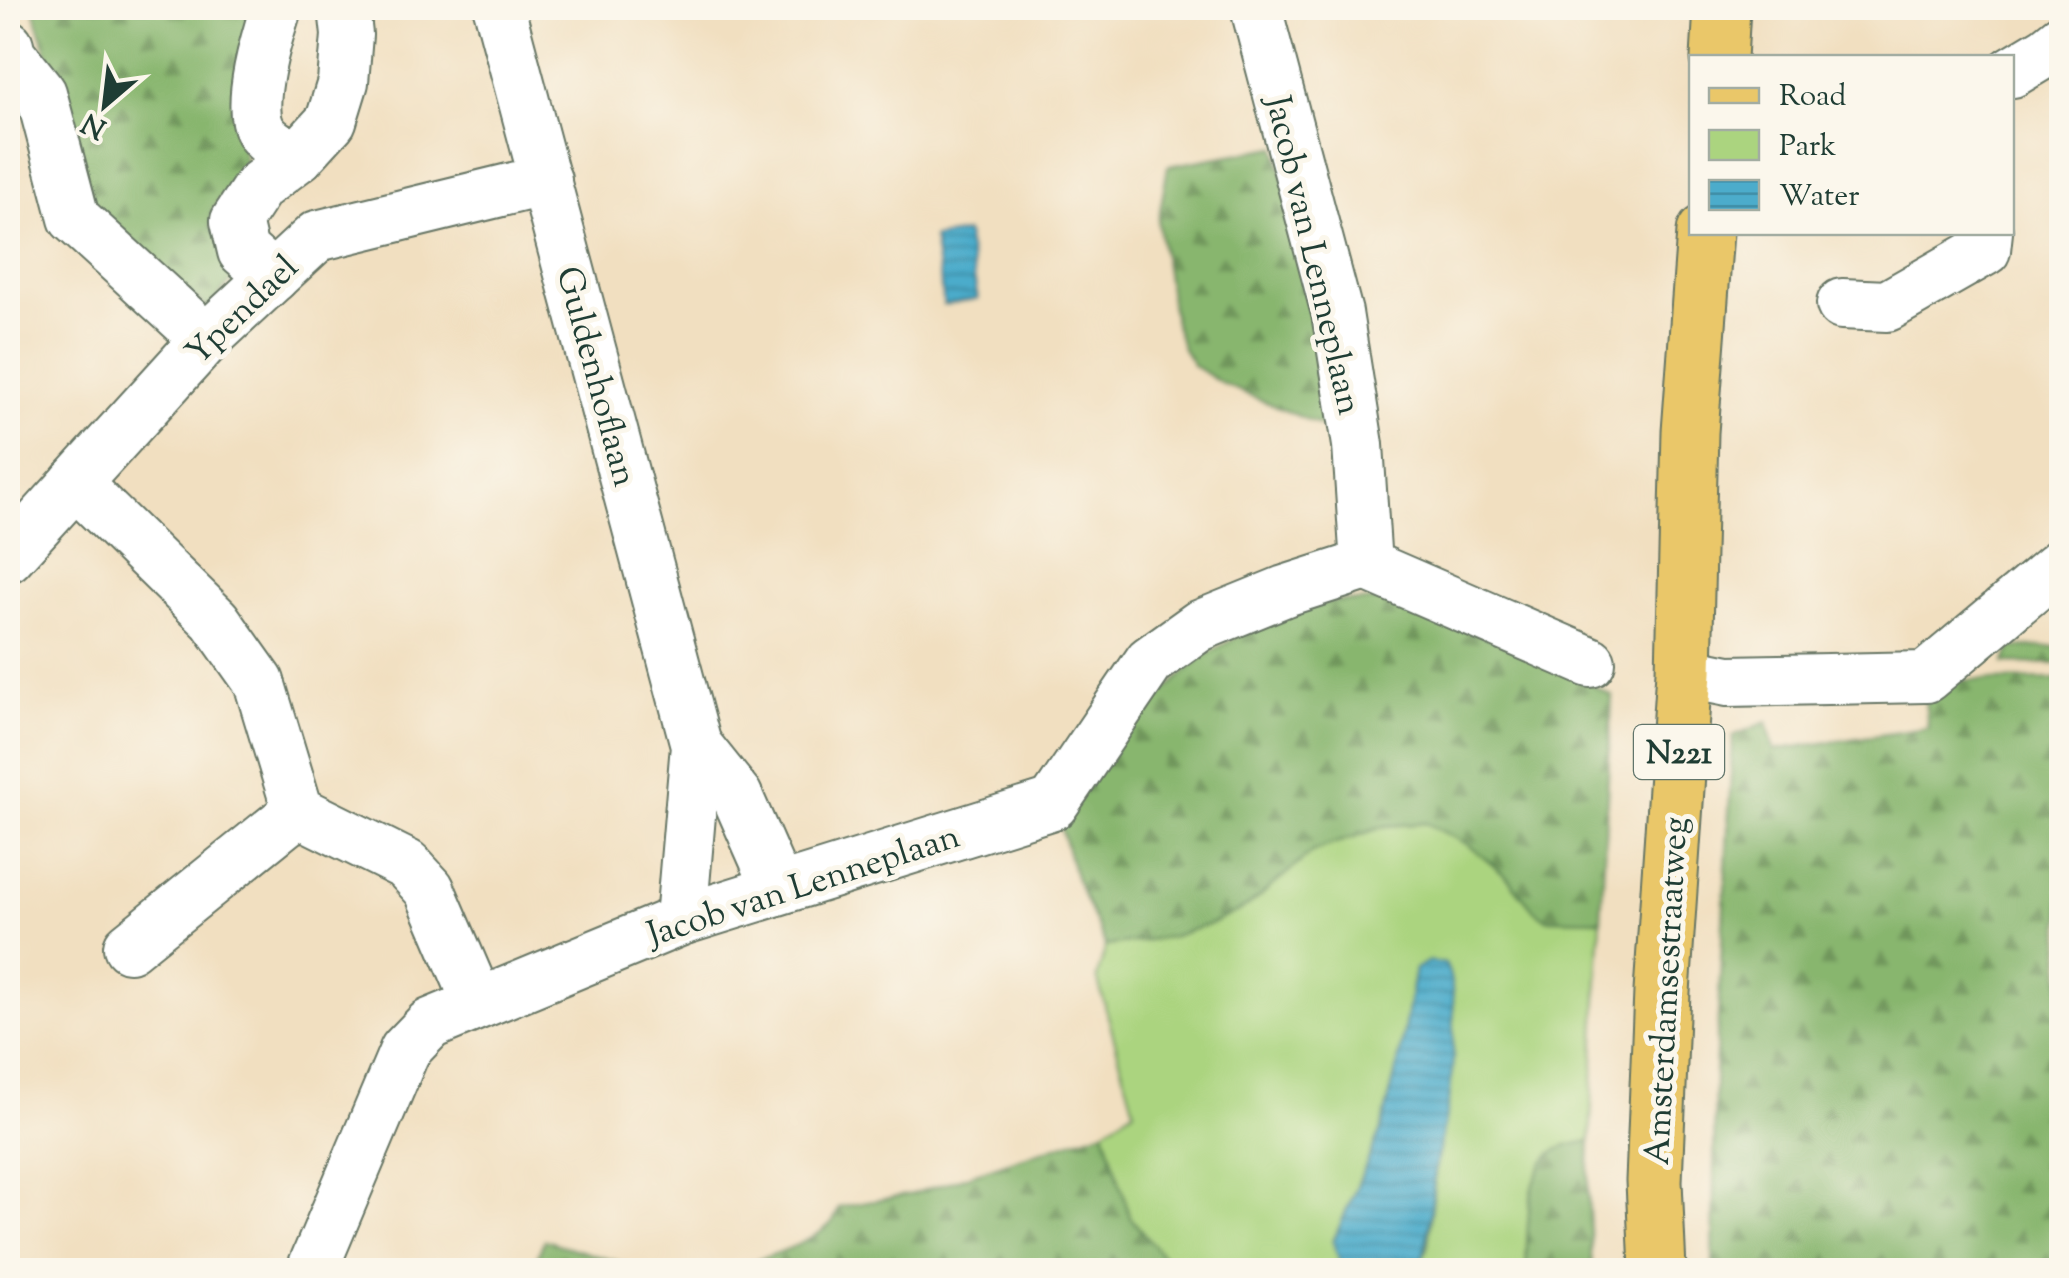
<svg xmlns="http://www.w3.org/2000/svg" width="2069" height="1278" font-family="'Sorts Mill Goudy',serif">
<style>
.green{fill:#abd47f;stroke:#65885a;stroke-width:2.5}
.forest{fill:url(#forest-firs);stroke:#547a51;stroke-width:2.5}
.water{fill:url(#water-rules);stroke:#367480;stroke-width:2.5}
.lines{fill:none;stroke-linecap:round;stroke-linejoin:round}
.minor-casing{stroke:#687665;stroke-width:54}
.major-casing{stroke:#687665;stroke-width:59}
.minor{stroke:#fff;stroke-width:50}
.major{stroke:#eac769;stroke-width:55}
.labels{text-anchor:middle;stroke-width:10;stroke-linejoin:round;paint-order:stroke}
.shield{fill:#fbf7ec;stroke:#61756b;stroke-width:2.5}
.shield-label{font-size:32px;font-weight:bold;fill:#1f3d34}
.street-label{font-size:35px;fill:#1f3d34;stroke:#fbf7ec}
</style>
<defs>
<pattern id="forest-firs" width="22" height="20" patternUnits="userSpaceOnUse" patternTransform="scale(2.5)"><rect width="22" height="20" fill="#88b66e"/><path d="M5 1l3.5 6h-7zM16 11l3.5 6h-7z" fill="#6f955b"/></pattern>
<pattern id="water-rules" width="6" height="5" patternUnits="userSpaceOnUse" patternTransform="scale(2.5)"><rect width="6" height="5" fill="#4caccb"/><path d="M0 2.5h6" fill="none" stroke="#3f8da6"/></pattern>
</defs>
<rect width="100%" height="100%" fill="#fbf7ec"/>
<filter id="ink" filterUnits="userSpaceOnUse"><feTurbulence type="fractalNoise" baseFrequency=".01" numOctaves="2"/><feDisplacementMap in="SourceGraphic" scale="20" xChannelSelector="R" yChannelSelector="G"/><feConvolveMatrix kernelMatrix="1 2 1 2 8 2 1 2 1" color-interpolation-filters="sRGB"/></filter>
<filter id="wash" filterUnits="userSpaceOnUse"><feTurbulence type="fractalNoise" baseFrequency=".0048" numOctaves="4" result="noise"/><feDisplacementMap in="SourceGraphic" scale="40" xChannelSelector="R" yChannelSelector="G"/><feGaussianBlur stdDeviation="2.25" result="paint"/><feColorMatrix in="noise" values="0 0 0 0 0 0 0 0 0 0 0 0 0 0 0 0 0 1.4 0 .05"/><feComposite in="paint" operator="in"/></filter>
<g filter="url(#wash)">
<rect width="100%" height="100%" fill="#f1dfc0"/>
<path class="green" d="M1426,823L1469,845L1507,877L1534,910L1547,918L1601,920L1590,1141L1564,1147L1527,1246L1526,1270H1419L1428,1245L1436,1165L1450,1093L1415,969L1398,1064L1381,1130L1333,1242L1343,1270H1174L1130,1217L1104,1130L1134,1110L1097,977L1106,946L1170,937L1213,923L1248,906L1313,851L1385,826Z"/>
<g class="forest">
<path d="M33,8H250L238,106L245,163L212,211L211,228L240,272L207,308L95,209Z"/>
<path d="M1276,147L1345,436L1223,384L1194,366L1183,349L1174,322L1158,223L1168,166Z"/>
<path d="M1389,600L1547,660L1612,696L1601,920L1547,919L1534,910L1507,877L1469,845L1426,823L1385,826L1313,851L1248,906L1213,923L1170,937L1106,946L1075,877L1060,825L1113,747L1158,697L1203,656L1270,618L1331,602Z"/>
<path d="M2012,647H2061V664L2004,663Z"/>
<path d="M2061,679V1270H1713L1715,1074L1733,736L1767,722L1774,750L1928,728L1923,681Z"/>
<path d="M1104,1130L1130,1217L1174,1270H721C749,1264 814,1244 832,1222C835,1219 837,1211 839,1207L913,1194Z"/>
<path d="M1590,1141L1588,1191L1592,1270H1526C1528,1238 1525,1185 1546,1159C1555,1146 1576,1144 1590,1141Z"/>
<path d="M544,1240L645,1270H532Z"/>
</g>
<g class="water">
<path d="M966,233L978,299L944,305L933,238Z"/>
<path d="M1429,961L1445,964C1459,985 1453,1067 1450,1094C1447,1117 1440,1140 1436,1163C1431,1200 1431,1235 1419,1270H1343L1333,1242L1381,1130L1398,1064L1415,969Z"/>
</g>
</g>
<g filter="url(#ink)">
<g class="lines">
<g class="minor-casing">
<g id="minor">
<path d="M276,8C267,36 246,103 260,130C268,145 284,150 299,156"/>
<path d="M499,8L696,745L681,920"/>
<path d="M1256,8L1337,313L1358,445L1366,565L1590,662"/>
<path d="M8,45L10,54L41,93L74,218L206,339"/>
<path d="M2012,72L2047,51L2062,39"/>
<path d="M273,277L243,251L236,221L259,186L299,156L331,121L343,82L347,35L344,8"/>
<path d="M1842,304L1887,306L1985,250L1987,232"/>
<path d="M75,483L215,620L259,682L298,811L407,865L429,889L478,1003"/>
<path d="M8,557L206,339L317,236L546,180"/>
<path d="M1684,672L1728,681L1926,677L2062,563"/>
<path d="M696,745L737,796L778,889"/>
<path d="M129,947L298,811"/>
<path d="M312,1270L405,1050L430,1024L681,920L1053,804L1150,661L1199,626L1285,591L1366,565"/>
</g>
</g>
<g class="major-casing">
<g id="major">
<path d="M1719,58L1722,8"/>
<path d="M1658,1270L1654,1181L1662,992L1684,672L1690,432L1705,232"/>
</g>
</g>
<use href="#minor" class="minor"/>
<use href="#major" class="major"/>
</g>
</g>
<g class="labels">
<rect class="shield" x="1634" y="725" width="90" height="54" rx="8"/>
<g class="shield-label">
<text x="1679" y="763">N221</text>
</g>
<g class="street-label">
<text transform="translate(1315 255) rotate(77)" y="12">Jacob van Lenneplaan</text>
<text transform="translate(241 309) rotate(-44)" y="12">Ypendael</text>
<text transform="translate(598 376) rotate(75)" y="12">Guldenhoflaan</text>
<text transform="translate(803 884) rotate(-18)" y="12">Jacob van Lenneplaan</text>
<text transform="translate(1665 991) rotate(-87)" y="12">Amsterdamsestraatweg</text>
</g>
</g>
<rect width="2069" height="1278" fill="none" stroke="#fbf7ec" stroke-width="40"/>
<rect x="1689" y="55" width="325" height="180" fill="#fbf7ec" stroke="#a3ada2" stroke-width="2.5"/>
<rect x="1709" y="88" width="50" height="15" fill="#eac769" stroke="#a3ada2" stroke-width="2.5"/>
<text x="1779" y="105" font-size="30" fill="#1f3d34">Road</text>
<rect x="1709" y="130" width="50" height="30" fill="#abd47f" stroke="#a3ada2" stroke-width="2.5"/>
<text x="1779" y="155" font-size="30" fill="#1f3d34">Park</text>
<rect x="1709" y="180" width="50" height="30" fill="url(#water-rules)" stroke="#a3ada2" stroke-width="2.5"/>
<text x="1779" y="205" font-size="30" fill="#1f3d34">Water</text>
<g transform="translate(105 105) rotate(208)" stroke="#fbf7ec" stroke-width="8" paint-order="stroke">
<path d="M0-8L18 38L0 25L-18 38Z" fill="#1f3d34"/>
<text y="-15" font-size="28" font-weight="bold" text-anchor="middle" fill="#1f3d34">N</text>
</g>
</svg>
